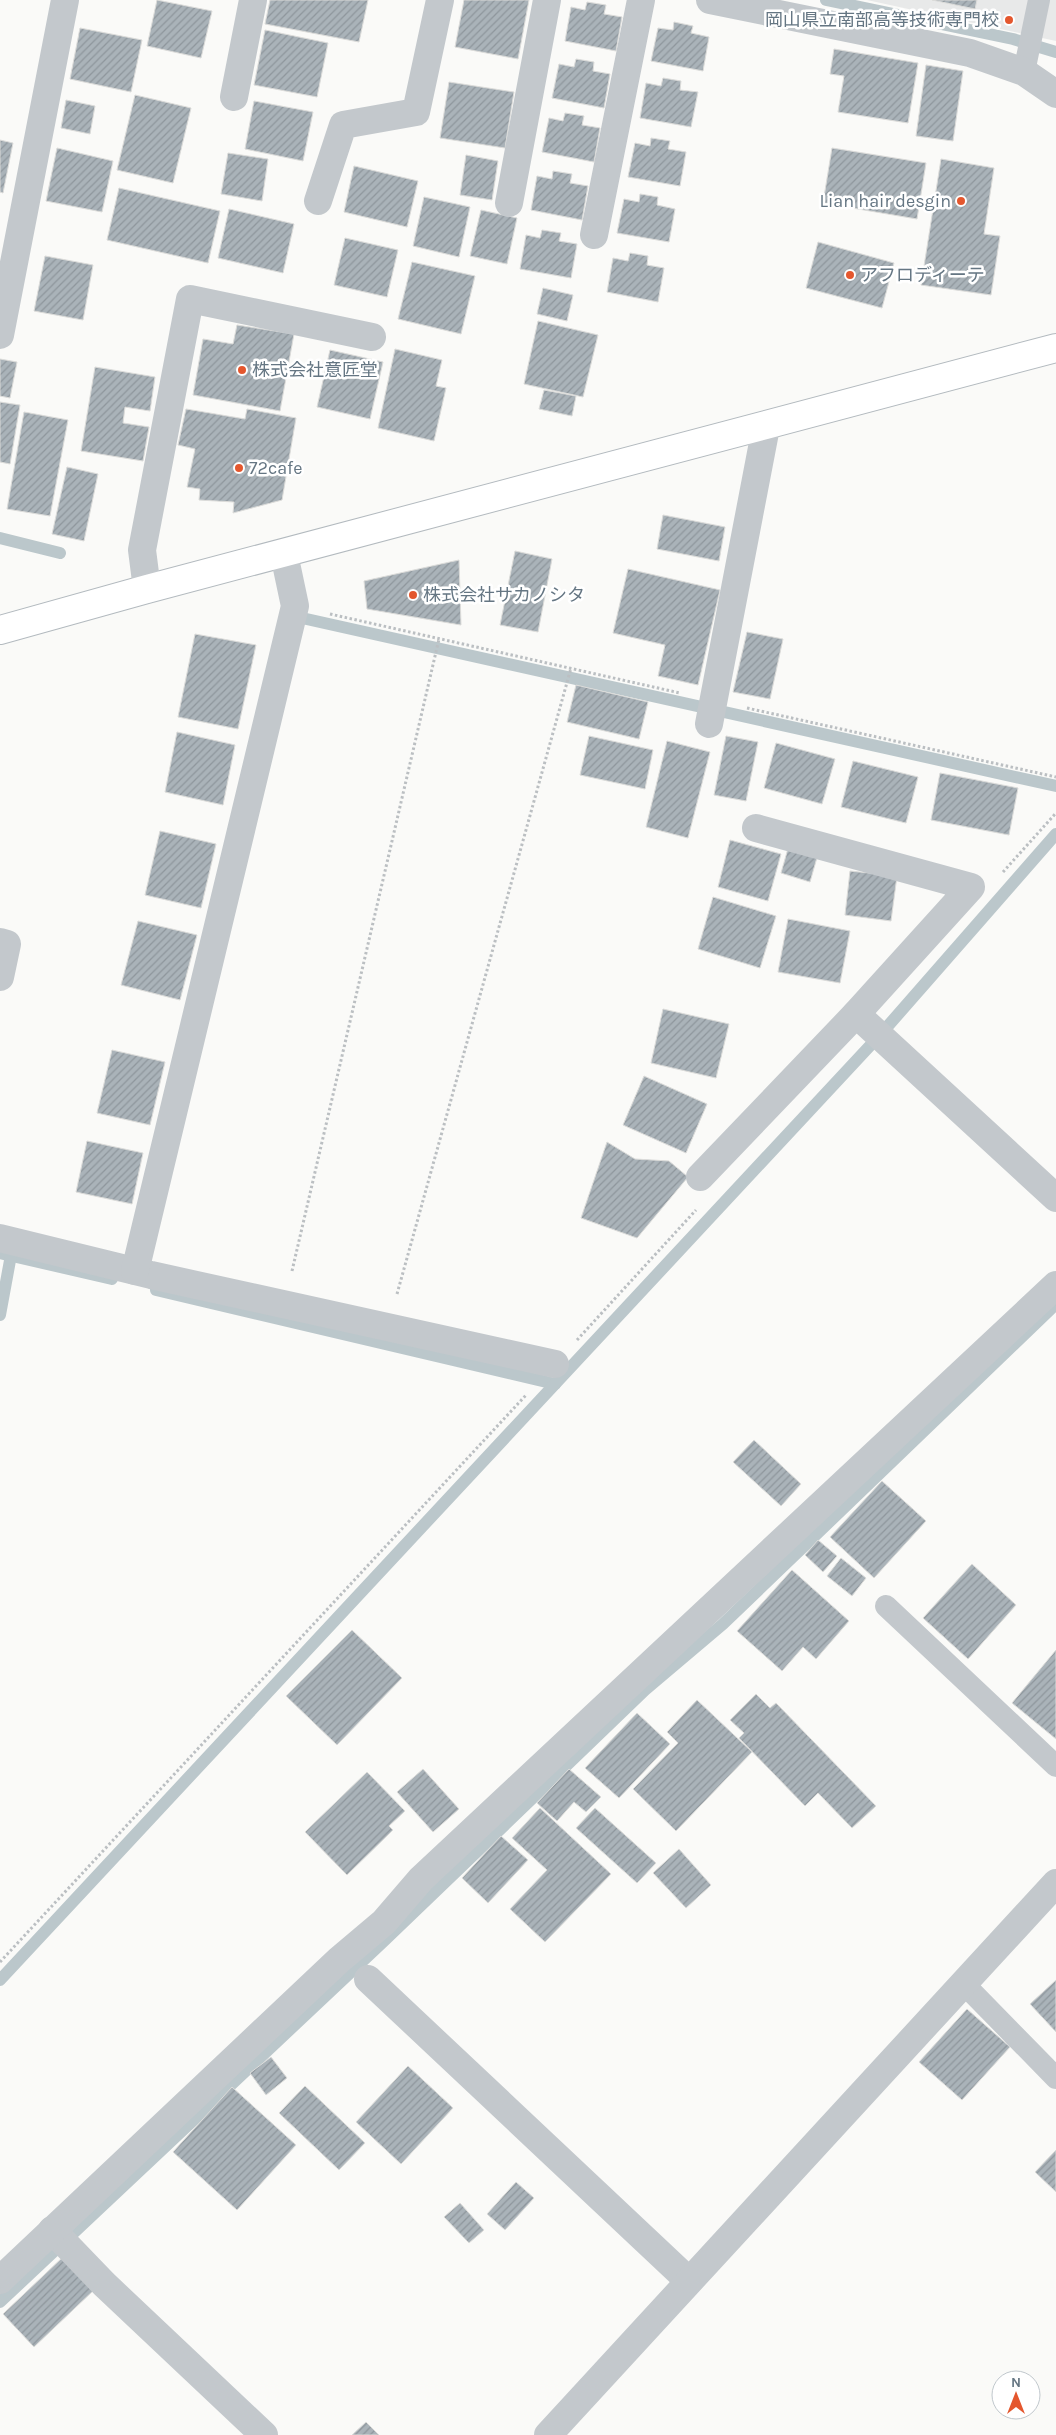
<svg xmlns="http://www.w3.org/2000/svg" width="1056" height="2435" font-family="Karla,'Noto Sans JP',sans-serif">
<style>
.built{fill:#e8e9e9}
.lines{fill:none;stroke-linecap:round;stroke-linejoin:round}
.stream{stroke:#bbc7cb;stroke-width:12}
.building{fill:url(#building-hatch);stroke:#dcdcda}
.secondary-casing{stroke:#b3babf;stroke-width:30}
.path{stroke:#bbbfc2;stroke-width:3;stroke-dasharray:2.5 2.5;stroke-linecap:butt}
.lane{stroke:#c3c8cc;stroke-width:22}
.street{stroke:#c3c8cc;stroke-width:28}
.secondary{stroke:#fff;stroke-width:28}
.poi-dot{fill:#e4572e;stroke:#fff;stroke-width:2}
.labels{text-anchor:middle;stroke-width:5;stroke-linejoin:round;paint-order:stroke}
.poi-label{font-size:18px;fill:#657683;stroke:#fff;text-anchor:start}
</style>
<defs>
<pattern id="building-hatch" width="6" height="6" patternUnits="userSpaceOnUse" patternTransform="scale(1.25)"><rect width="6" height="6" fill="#aab3b9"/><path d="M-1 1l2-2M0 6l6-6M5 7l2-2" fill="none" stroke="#8e969c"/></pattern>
</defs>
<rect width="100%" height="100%" fill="#fafaf8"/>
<path class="built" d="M867,0H1056V41Z"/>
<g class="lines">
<g class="stream">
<path d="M826,0L1013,39L1056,52"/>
<path d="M0,538L60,553"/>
<path d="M293,616L1056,786"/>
<path d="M0,1253L112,1279"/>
<path d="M156,1290L555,1384"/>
<path d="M0,1315L11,1255"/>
<path d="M0,1980L880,1035L1056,834"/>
<path d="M0,2302L384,1941L645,1690L723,1624L1056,1304"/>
</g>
</g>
<g class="building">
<path d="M157,0L212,11L201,58L147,46Z"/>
<path d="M270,0H368L359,42L265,24Z"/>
<path d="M464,0H529L518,59L455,47Z"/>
<path d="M932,0H977L975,9Z"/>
<path d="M587,2L606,5L604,14L622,17L616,51L565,41L571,7L585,10Z"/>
<path d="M674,22L693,26L691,33L709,37L703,71L651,61L658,28L673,30Z"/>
<path d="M80,28L142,40L131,92L70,79Z"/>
<path d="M265,30L328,43L317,97L254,85Z"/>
<path d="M834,49L918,63L908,123L838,112L844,76L830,74Z"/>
<path d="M576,59L594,62L593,71L610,74L604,108L552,98L559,64L574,67Z"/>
<path d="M926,65L963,71L953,141L916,136Z"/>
<path d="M663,78L681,81L680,90L698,92L691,127L640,118L646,83L661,86Z"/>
<path d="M449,82L514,92L505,148L440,138Z"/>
<path d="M135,95L191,108L173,183L117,170Z"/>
<path d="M66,100L95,106L90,134L61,128Z"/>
<path d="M254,101L313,112L303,161L245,149Z"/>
<path d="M565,113L584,116L582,125L600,128L594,162L542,152L549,118L563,121Z"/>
<path d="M651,138L670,141L668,149L686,152L680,186L628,177L635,143L650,146Z"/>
<path d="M0,140L13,143L3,193L0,192Z"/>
<path d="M57,148L113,161L102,212L46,201Z"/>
<path d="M832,148L926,163L917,219L823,203Z"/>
<path d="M228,153L268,159L262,201L221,194Z"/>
<path d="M466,155L498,161L492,200L460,195Z"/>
<path d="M941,159L994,168L984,234L1000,236L991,295L921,285Z"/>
<path d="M354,166L418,181L407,227L344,212Z"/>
<path d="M553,171L572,174L570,183L588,186L582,220L531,210L537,176L552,179Z"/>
<path d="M119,188L220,211L208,263L107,240Z"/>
<path d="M640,194L658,197L657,205L675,209L669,242L617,233L624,199L639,202Z"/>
<path d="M424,197L470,207L459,257L413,246Z"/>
<path d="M229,209L294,224L283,273L218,258Z"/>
<path d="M481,210L517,218L507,264L470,256Z"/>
<path d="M542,230L561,233L559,241L577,244L571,278L520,269L526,235L540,238Z"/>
<path d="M345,238L398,250L387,297L334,285Z"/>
<path d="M818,242L894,263L882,308L806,288Z"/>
<path d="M630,253L648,256L647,265L664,268L658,302L607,292L613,258L628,261Z"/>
<path d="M45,256L93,265L83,320L34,311Z"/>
<path d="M412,262L475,276L461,334L398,319Z"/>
<path d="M543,288L573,295L567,321L537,314Z"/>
<path d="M538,321L598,335L583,397L524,384Z"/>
<path d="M237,325L294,334L280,411L193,395L203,339L233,344Z"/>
<path d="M395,349L442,360L436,386L446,388L434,441L378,428Z"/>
<path d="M330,350L383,362L370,419L317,407Z"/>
<path d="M0,359L17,362L10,398L0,396Z"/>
<path d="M95,367L155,377L150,411L125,407L123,423L149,427L143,461L81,451Z"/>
<path d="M544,390L576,396L572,416L539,409Z"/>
<path d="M0,402L20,405L10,464L0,462Z"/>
<path d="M186,409L245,419L247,409L296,418L282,500L233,513L234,502L199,500L200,489L187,487L195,449L178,445Z"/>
<path d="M24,412L68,420L50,516L7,509Z"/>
<path d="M67,467L98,474L84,541L52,534Z"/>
<path d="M663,515L725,527L719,561L657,549Z"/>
<path d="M515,551L552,559L538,632L500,625Z"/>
<path d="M459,560L461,625L367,609L364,581Z"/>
<path d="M628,569L720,590L698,685L658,676L665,645L613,633Z"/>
<path d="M747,632L783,639L770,699L733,692Z"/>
<path d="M195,634L256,645L238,729L178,717Z"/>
<path d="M576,685L648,702L639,739L567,722Z"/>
<path d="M177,732L235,745L223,805L165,792Z"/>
<path d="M589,736L653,750L645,789L580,775Z"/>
<path d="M726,736L758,742L746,801L714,795Z"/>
<path d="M667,741L710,752L688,838L646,827Z"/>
<path d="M776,743L835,759L822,804L764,788Z"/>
<path d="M853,761L918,777L906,823L841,807Z"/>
<path d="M940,773L1018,788L1009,835L931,820Z"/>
<path d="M160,831L216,844L201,908L145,895Z"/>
<path d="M730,840L781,854L768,901L718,887Z"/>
<path d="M789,845L818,854L810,882L781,873Z"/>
<path d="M850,871L897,876L891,921L845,915Z"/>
<path d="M713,897L776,916L760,968L698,949Z"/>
<path d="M788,919L850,931L840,983L778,972Z"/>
<path d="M138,921L197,935L180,1000L121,985Z"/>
<path d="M663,1009L729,1024L716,1078L651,1063Z"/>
<path d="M112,1050L165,1062L150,1125L97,1113Z"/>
<path d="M644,1076L707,1104L686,1153L623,1125Z"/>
<path d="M87,1141L143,1153L132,1204L76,1192Z"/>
<path d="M607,1142L635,1159L669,1161L688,1177L637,1238L581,1218Z"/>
<path d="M754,1440L801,1484L781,1506L733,1462Z"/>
<path d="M882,1481L926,1521L874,1578L830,1537Z"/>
<path d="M818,1540L837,1556L823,1572L805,1555Z"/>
<path d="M841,1558L866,1578L852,1596L827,1576Z"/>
<path d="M972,1564L1016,1605L968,1659L923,1618Z"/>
<path d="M792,1570L849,1621L816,1659L803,1647L782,1671L737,1631Z"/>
<path d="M352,1630L402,1678L337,1745L286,1696Z"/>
<path d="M1056,1650V1739L1012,1703Z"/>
<path d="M756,1694L770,1708L776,1703L876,1806L852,1828L818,1793L805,1806L739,1738L744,1733L730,1720Z"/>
<path d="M697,1700L752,1752L676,1831L633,1789L678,1743L667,1732Z"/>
<path d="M637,1713L670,1744L619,1798L585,1768Z"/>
<path d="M423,1769L459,1809L433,1832L397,1792Z"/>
<path d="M569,1769L601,1797L586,1812L574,1802L557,1821L537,1803Z"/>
<path d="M367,1772L405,1811L389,1826L393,1830L347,1875L305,1832Z"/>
<path d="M540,1808L611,1874L545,1942L510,1909L547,1870L512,1838Z"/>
<path d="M595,1808L656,1863L637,1883L576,1828Z"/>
<path d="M501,1836L528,1860L488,1903L462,1878Z"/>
<path d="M679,1849L711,1885L686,1908L653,1873Z"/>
<path d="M1056,1980V2032L1030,2004Z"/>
<path d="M967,2009L1010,2047L962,2100L919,2062Z"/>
<path d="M271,2057L287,2078L266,2095L250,2073Z"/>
<path d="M408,2066L453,2108L401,2164L356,2122Z"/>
<path d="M305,2086L365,2143L339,2170L279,2113Z"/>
<path d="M232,2087L296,2145L237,2210L173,2152Z"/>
<path d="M1056,2150V2192L1035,2172Z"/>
<path d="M516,2182L534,2198L505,2230L487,2214Z"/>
<path d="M460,2203L484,2230L469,2243L444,2217Z"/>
<path d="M64,2256L95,2289L34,2347L3,2314Z"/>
<path d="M366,2422L379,2435H352Z"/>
</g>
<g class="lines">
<g class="secondary-casing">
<path id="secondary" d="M0,630L147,589L1056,348"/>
</g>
<g class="path">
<path d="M330,614L680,693"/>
<path d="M747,708L1056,777"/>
<path d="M1003,872L1056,813"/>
<path d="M292,1271L439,639"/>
<path d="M397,1294L571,668"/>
<path d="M577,1340L696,1210"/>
<path d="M0,1962L527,1394"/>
</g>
<g class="lane">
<path d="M1024,72L1039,0"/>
<path d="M886,1606L1056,1766"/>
<path d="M963,1983L1056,2078"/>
</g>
<g class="street">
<path d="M710,0L970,53L1024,72L1056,94"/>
<path d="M234,97L253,0"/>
<path d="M318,201L343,125L416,112L440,0"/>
<path d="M509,203L547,0"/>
<path d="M594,235L641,0"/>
<path d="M0,335L65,0"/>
<path d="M147,589L142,550L190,299L372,337"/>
<path d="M709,724L766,427"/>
<path d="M0,942L7,944L0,977"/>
<path d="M856,1014L1056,1198"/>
<path d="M700,1177L856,1014L971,887L756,828"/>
<path d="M0,1238L151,1275L555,1364"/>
<path d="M135,1271L295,606L284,554"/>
<path d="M368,1979L689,2281"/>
<path d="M52,2230L104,2284L264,2435"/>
<path d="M0,2280L339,1960L384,1922L421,1879L1056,1285"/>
<path d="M548,2435L1056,1883"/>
</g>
<use href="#secondary" class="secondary"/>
</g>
<g class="poi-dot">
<circle cx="1009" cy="20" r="5"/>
<circle cx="961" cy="201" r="5"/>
<circle cx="850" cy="275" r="5"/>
<circle cx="242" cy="370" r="5"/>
<circle cx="239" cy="468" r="5"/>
<circle cx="413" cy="595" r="5"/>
</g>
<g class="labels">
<g class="poi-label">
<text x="999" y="26" text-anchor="end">岡山県立南部高等技術専門校</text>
<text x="951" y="207" text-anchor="end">Lian hair desgin</text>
<text x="860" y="281">アフロディーテ</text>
<text x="252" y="376">株式会社意匠堂</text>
<text x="249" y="474">72cafe</text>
<text x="423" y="601">株式会社サカノシタ</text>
</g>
</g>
<g transform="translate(1016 2395)"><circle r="24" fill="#ffffff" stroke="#c1c8cd"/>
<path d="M0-4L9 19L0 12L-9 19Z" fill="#e4572e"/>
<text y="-8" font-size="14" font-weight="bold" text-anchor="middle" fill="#657683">N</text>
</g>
</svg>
